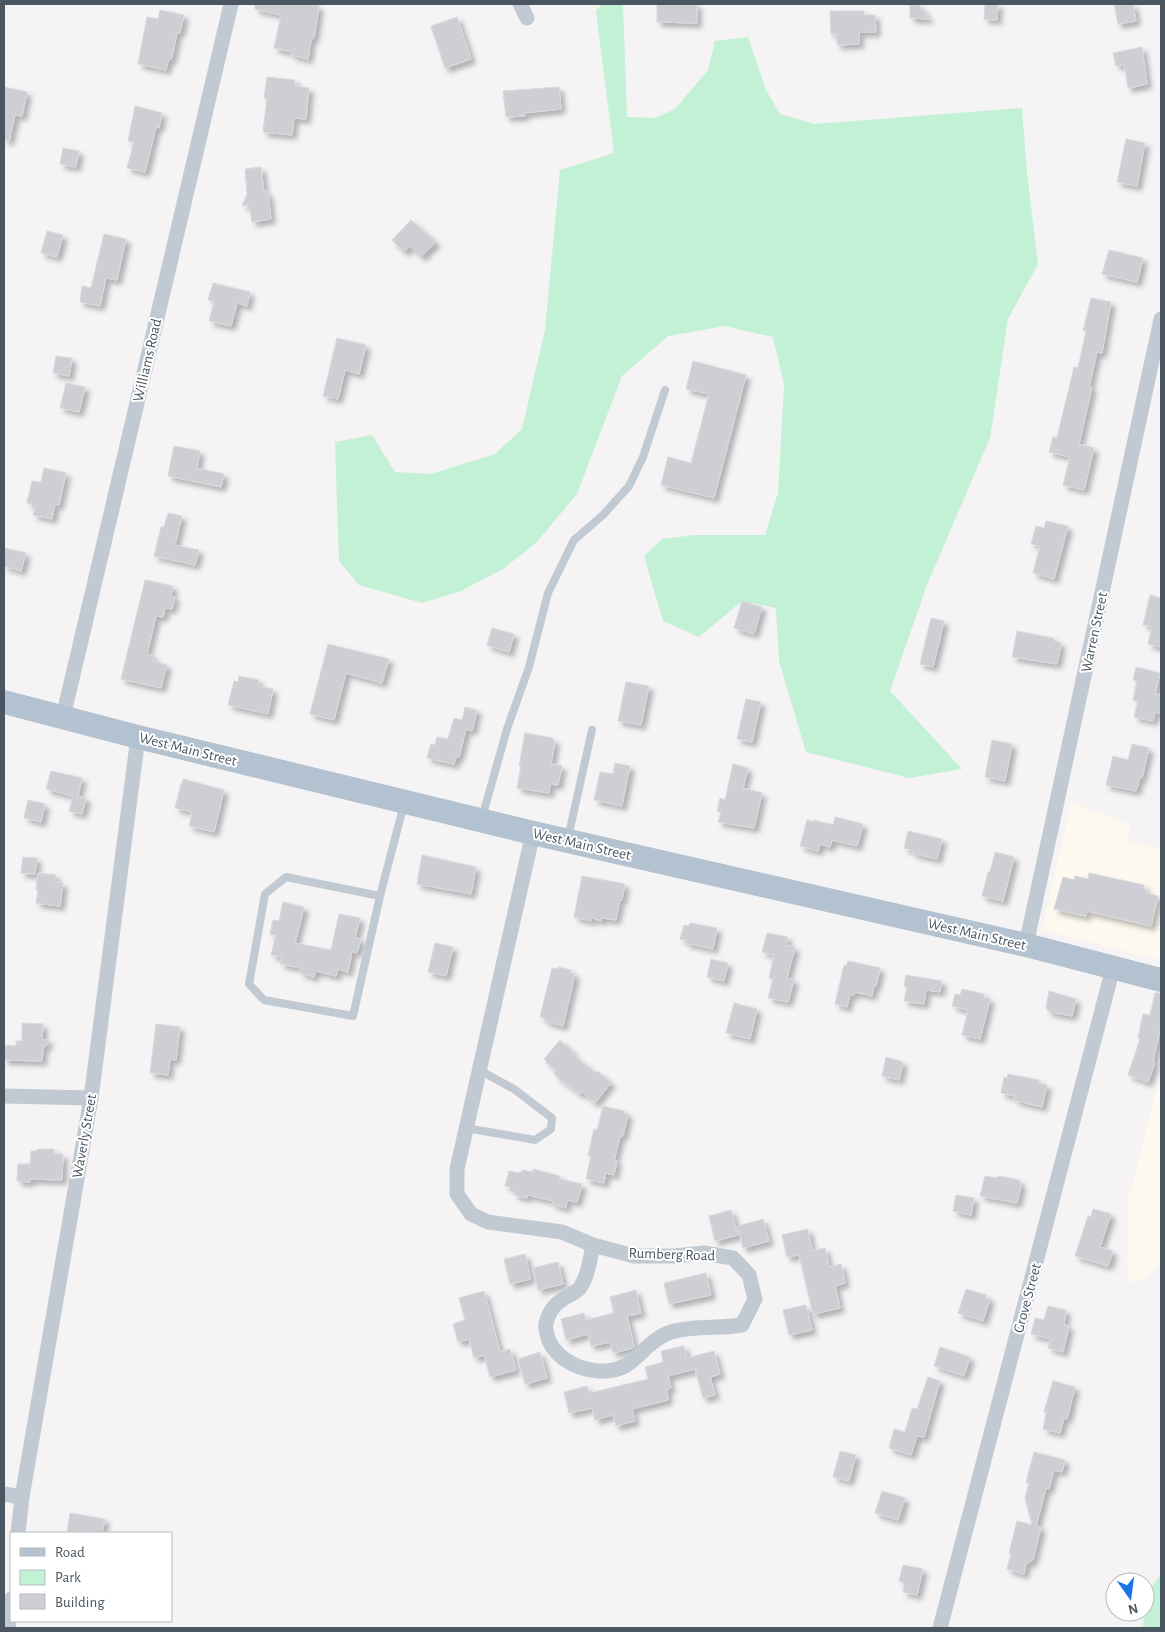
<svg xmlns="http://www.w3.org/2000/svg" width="1165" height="1632" font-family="'Alegreya Sans',sans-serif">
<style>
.commercial{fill:#fdf9ef}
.green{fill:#c3f1d5}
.building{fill:#cdcfd5;stroke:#d7d9de;filter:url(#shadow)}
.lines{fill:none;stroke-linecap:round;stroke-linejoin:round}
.lane{stroke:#c1cad2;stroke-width:8}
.street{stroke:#c1cad2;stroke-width:15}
.primary{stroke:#b3c2d1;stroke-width:24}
.labels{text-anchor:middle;stroke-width:4;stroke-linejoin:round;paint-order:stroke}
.street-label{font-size:15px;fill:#4a5661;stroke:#fff}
</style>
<defs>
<filter id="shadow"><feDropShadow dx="4.5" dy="4.5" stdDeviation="2.5" flood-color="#0004"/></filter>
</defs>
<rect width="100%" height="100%" fill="#f5f3f3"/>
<g class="commercial">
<path d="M1071,803L1130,824L1127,841L1161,849V960L1042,930Z"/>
<path d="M1161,1071V1261L1145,1278L1128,1283L1127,1203Z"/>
</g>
<g class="green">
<path d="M602,4H623L627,117L655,118L675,109L708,70L715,41L748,37L766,90L780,114L815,124L1022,108L1027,173L1038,264L1008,319L990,438L927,585L890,691L962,769L909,778L806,752L779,661L776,608L742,601L699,637L663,621L644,556L662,539L695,535H765L778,493L784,385L773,337L725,326L668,336L622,376L577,494L536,543L503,569L461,591L422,603L359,585L339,561L335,442L372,435L395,472L431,474L495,454L522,429L545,330L560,170L614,153L596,11Z"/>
<path d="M1161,1574V1628H1143L1146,1595Z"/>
</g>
<g class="building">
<path d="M255,4H306L319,6L314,38L311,40L308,59L291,55L292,52L274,48L281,15L255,9Z"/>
<path d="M657,4H697V23L657,22Z"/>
<path d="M910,4H918L929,19L910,18Z"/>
<path d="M985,4H998L997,20L984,19Z"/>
<path d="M1114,4H1133L1136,21L1118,24Z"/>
<path d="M160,10L184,15L180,33L177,32L172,58L168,61L166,70L138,64L147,17L158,19Z"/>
<path d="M830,11H864V15H875L876,32H859V44L837,45V34H831Z"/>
<path d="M457,17L471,59L445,68L431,26Z"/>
<path d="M1142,47L1147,84L1128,88L1124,64L1116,66L1113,53Z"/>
<path d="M267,77L295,80V86L309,88L306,119L294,118L292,135L263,132L267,98H264Z"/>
<path d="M4,87L27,92L22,116L15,115L9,141L4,140Z"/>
<path d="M559,87L561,109L524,113L525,116L506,117L503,91Z"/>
<path d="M135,106L162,113L159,128L156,127L145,172L127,168L134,142L128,141Z"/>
<path d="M1126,139L1145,143L1137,186L1117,182Z"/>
<path d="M63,148L79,151L76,167L60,164Z"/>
<path d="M261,167L264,192H268L271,219L252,222L250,210H249L248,205L242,206L247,194L245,169Z"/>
<path d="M411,220L436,242L421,257L410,246L404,252L392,240Z"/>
<path d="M47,231L63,235L57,257L41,253Z"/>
<path d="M104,234L126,239L117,280L106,278L100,306L80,302L82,286L91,288Z"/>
<path d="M1109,250L1143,258L1137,282L1102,274Z"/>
<path d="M213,283L250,292L247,306L237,303L231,326L209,321L214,302L208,300Z"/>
<path d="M1091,298L1111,302L1102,353L1097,352L1089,387H1092L1079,444L1094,448L1084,490L1063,485L1070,457L1049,452L1053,437L1057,438L1074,367L1078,368L1086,331H1083Z"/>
<path d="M337,338L366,345L359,374L345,370L338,399L323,396Z"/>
<path d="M56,356L72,358L69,376L53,373Z"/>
<path d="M693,361L746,375L714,498L661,485L668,457L691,463L709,394L686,389Z"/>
<path d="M66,383L85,387L79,412L60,408Z"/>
<path d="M174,446L200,451L197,468L224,474L221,487L168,476Z"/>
<path d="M44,468L66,473L59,505L55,504L52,519L33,515L36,505L27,503L32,481L41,482Z"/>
<path d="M168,513L182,516L175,545L199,550L195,565L154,556L161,527H164Z"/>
<path d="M1046,521L1068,526L1054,579L1033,573L1040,546L1031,544L1036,526L1044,528Z"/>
<path d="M4,548L26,553L21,571L4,566Z"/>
<path d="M145,580L173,586L171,596L175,597L172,609L165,608L163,617L156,616L147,654L154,656L153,661L167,665L161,688L121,679Z"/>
<path d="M1150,595L1161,598V647L1148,644L1152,627L1143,625Z"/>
<path d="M742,601L762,607L754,634L734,628Z"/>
<path d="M931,618L944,621L933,667L920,664Z"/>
<path d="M492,628L514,634L509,652L487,645Z"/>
<path d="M1017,631L1053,638L1055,641L1061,643L1057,664L1012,657Z"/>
<path d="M328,644L389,659L382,683L346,673L334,720L310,714Z"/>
<path d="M1136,667L1160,673L1155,694L1161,695V714L1155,712L1153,721L1134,717L1138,701L1133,700L1137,681L1133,680Z"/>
<path d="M239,676L259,680L258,686L273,689L268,714L228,705L234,681L238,682Z"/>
<path d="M626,682L649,686L641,725L618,721Z"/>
<path d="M746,699L761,702L752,742L737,739Z"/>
<path d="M465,707L477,710L472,731L466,729L459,757H456L454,764L427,758L431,744L435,745L437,737L448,739L454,718L462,720Z"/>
<path d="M525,733L552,738L555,742L551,764L562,766L558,785L550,784L549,793L517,788L521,766H519Z"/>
<path d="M992,740L1012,744L1005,781L985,777Z"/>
<path d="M1132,744L1149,748L1142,778L1140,777L1136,791L1106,785L1113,756L1128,760Z"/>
<path d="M615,763L630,766L622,806L594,800L600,772L613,774Z"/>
<path d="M733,764L748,768L743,788L762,793L754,828L718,822L721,812L717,811L720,798L725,800Z"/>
<path d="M51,771L82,778L78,796L86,798L82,814L69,811L73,796L46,789Z"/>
<path d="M183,779L224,790L214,832L189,826L192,812L175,808L181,784H182Z"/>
<path d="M28,800L45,804L41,822L24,818Z"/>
<path d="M835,817L863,824L857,846L832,840L830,847L820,844L818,851L800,846L807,820L814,822V820L833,825Z"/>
<path d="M908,831L942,839L937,859L912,853L913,850L904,848Z"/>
<path d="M995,852L1014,857L1003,901L982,896L988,872H990Z"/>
<path d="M422,855L476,867L471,894L417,884Z"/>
<path d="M23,857L37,858L35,874L21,873Z"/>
<path d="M38,873L56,875L55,882L63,883L60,906L36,903L38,890H36Z"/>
<path d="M1089,873L1144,885L1143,889L1147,890L1146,893L1158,896L1151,926L1087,911L1086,916L1054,909L1063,877L1074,880L1075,876L1088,879Z"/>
<path d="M582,876L625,884L622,900L620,899L616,920L602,918L601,921L592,918L591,921L574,917Z"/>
<path d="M283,902L304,907L295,943L331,950L339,914L360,918L355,938L361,939L357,953L352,951L348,972L338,969L336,976L316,971L314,977L300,973L301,968L280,964L282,957L271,955L276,935L270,934L273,920L279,921Z"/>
<path d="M690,923L717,928L713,949L686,943V940L680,939L684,925L689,926Z"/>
<path d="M767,933L788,937L786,945L795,947L787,978L794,980L788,1002L768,998L773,979L769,978L774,955L762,952Z"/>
<path d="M435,943L453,947L446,976L428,972Z"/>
<path d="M711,959L728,963L724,981L707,977Z"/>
<path d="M848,961L880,968L876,986L874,985L872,996L855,992L854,995L850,994L847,1007L835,1004L844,965L846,966Z"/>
<path d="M558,967L571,970L570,973L575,974L563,1026L545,1021L546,1019L540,1017L552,968L557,969Z"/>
<path d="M906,975L942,981L940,992L926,990L924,1004L904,1001L907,987H904Z"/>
<path d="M962,989L984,994L983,997L990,999L980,1039L962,1035L968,1010L952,1006L955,994L960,995Z"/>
<path d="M1049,991L1076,999L1072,1016L1050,1012L1046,1008Z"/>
<path d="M1155,993H1161V1024L1153,1062H1155L1148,1082L1128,1075L1140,1039L1138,1038L1143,1014L1150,1015Z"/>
<path d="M734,1003L757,1009L750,1039L726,1033Z"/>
<path d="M22,1023L43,1024L42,1040H50L43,1049L42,1061L4,1060V1045L16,1046V1041H22Z"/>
<path d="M156,1024L180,1027L176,1060L170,1059L168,1075L150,1073Z"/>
<path d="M560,1040L573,1052L572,1054L596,1073L598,1071L611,1083L595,1103L582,1092L579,1094L554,1074L556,1071L546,1062L547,1061L544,1059Z"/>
<path d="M886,1057L903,1062L899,1080L882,1076Z"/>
<path d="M1008,1074L1039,1080L1038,1083L1047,1085L1042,1107L1014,1100L1015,1096L1001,1093L1004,1077L1007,1078Z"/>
<path d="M603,1106L624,1111V1113L628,1114L623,1136H620L614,1161H617L614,1175L606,1173L604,1183L586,1179L591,1156H588L594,1129L597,1130Z"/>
<path d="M37,1149H54V1154H63L62,1180L30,1179V1182L17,1181L18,1164H30L31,1151H37Z"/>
<path d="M533,1169L560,1176L559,1179L582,1184L577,1202L567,1200L566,1208L552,1204L553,1201L528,1195L527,1198L514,1195L515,1188L505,1186L509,1171L519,1173V1172H522V1170L533,1172Z"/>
<path d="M985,1176L996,1178L1000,1176L1019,1180L1021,1186L1017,1203L980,1196Z"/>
<path d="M956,1195L974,1198L971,1215L953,1211Z"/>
<path d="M1093,1209L1111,1214L1100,1247L1113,1251L1108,1266L1075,1256L1088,1216L1091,1217Z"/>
<path d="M731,1210L738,1235L715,1241L709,1216Z"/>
<path d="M763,1219L769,1241L743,1248L738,1226Z"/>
<path d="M808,1229L812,1251L825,1248L829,1267L841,1264L845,1283L835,1286L840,1308L813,1314L799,1255L787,1257L782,1235Z"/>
<path d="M525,1254L531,1279L510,1284L504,1259Z"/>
<path d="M558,1262L563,1284L538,1290L533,1268Z"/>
<path d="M706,1273L711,1295L669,1304L664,1283Z"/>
<path d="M966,1289L986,1295V1298L990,1299L983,1321L958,1313Z"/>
<path d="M636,1290L641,1313L627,1316L634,1346L633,1348L613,1353L610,1342L591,1346L588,1334L566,1340L561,1319L584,1313L586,1320L614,1313L610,1297Z"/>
<path d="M484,1291L500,1352L510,1349L516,1370L490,1377L484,1355L474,1358L469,1339L458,1342L453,1324L465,1320L459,1298Z"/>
<path d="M806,1305L812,1330L789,1335L783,1310Z"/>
<path d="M1048,1306L1066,1310L1064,1325L1069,1326L1063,1352L1048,1348L1051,1339L1031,1334L1035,1318L1044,1320Z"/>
<path d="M684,1346L687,1358L714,1351L720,1374L710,1377L715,1395L703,1398L695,1369L668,1376L671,1388L667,1389L668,1400L632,1409L635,1421L616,1426L613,1415L595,1420L592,1408L569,1413L564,1392L587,1386L590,1393L648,1379L645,1367L663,1362L661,1351Z"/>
<path d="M940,1347L970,1357L964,1376L934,1366Z"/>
<path d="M540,1352L547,1378L525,1384L518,1359Z"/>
<path d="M928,1377L940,1381L924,1437L917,1436L911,1455L889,1448L894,1429L905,1432L912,1408L917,1409Z"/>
<path d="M1053,1381L1075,1387L1067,1419L1064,1418L1060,1433L1043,1429L1046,1413L1044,1412Z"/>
<path d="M840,1451L856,1455L849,1481L833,1477Z"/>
<path d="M1034,1452L1065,1460L1062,1472L1054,1470L1049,1489L1046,1488L1036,1526L1041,1527L1033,1560L1026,1564L1024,1574L1007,1569L1011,1553H1009L1017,1521L1032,1525L1025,1498L1029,1483H1026Z"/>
<path d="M882,1491L905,1498L898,1520L875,1513Z"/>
<path d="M70,1513L105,1519L102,1533H67Z"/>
<path d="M903,1565L923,1569L917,1595L903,1592L905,1583L899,1581Z"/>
</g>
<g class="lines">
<g class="lane">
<path d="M482,818L507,729L529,667L548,593L574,540L603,515L629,486L643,457L665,390"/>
<path d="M568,838L592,730"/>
<path d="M380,896L286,877L265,894L249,984L264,1000L353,1016L380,896L404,804"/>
<path d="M466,1128L535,1140L551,1129L552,1118L514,1089L479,1070"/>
</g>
<g class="street">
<path d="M520,4L527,18"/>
<path d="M63,717L231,4"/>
<path d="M533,833L457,1169V1194L471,1214L488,1222L562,1232L593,1245L634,1256H674L704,1253L733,1258L749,1275L755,1299L742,1325C718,1329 694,1325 671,1332C652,1338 640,1357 625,1366C598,1380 553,1364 547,1334C546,1330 545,1326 546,1323C550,1308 557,1302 570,1295C573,1293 577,1291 579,1289C588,1277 590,1259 593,1245"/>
<path d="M1026,945L1161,319"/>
<path d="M4,1096L91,1098"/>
<path d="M4,1494L22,1497"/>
<path d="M18,1533L22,1497L91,1098L138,737"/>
<path d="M8,1628L11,1599"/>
<path d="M940,1628L1113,968"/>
</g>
<path class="primary" d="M4,702L138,737L533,833L1026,945L1161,980"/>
</g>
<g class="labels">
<g class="street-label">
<text transform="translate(147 360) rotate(-77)" y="5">Williams Road</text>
<text transform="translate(1094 632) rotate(-78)" y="5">Warren Street</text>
<text transform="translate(188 749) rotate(14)" y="5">West Main Street</text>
<text transform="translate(582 844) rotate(13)" y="5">West Main Street</text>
<text transform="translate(977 934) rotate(13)" y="5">West Main Street</text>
<text transform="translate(84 1136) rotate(-80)" y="5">Waverly Street</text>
<text transform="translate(672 1254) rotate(2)" y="5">Rumberg Road</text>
<text transform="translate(1027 1298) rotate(-75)" y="5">Grove Street</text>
</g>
</g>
<rect width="1165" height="1632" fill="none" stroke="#4a5661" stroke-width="10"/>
<rect x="10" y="1532" width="162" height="90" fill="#ffffff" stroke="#b7bbc0"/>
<rect x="20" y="1548" width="25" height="8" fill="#b3c2d1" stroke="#b7bbc0"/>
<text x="55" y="1557" font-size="15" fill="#4a5661">Road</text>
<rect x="20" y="1570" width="25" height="15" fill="#c3f1d5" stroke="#b7bbc0"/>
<text x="55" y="1582" font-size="15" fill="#4a5661">Park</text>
<rect x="20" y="1594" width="25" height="15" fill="#cdcfd5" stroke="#b7bbc0"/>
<text x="55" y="1607" font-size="15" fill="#4a5661">Building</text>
<g transform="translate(1130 1597) rotate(166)"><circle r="24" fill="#ffffff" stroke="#b7bbc0"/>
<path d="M0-4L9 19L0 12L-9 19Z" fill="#1a73e8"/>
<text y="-8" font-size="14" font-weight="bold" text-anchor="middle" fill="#4a5661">N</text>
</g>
</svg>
